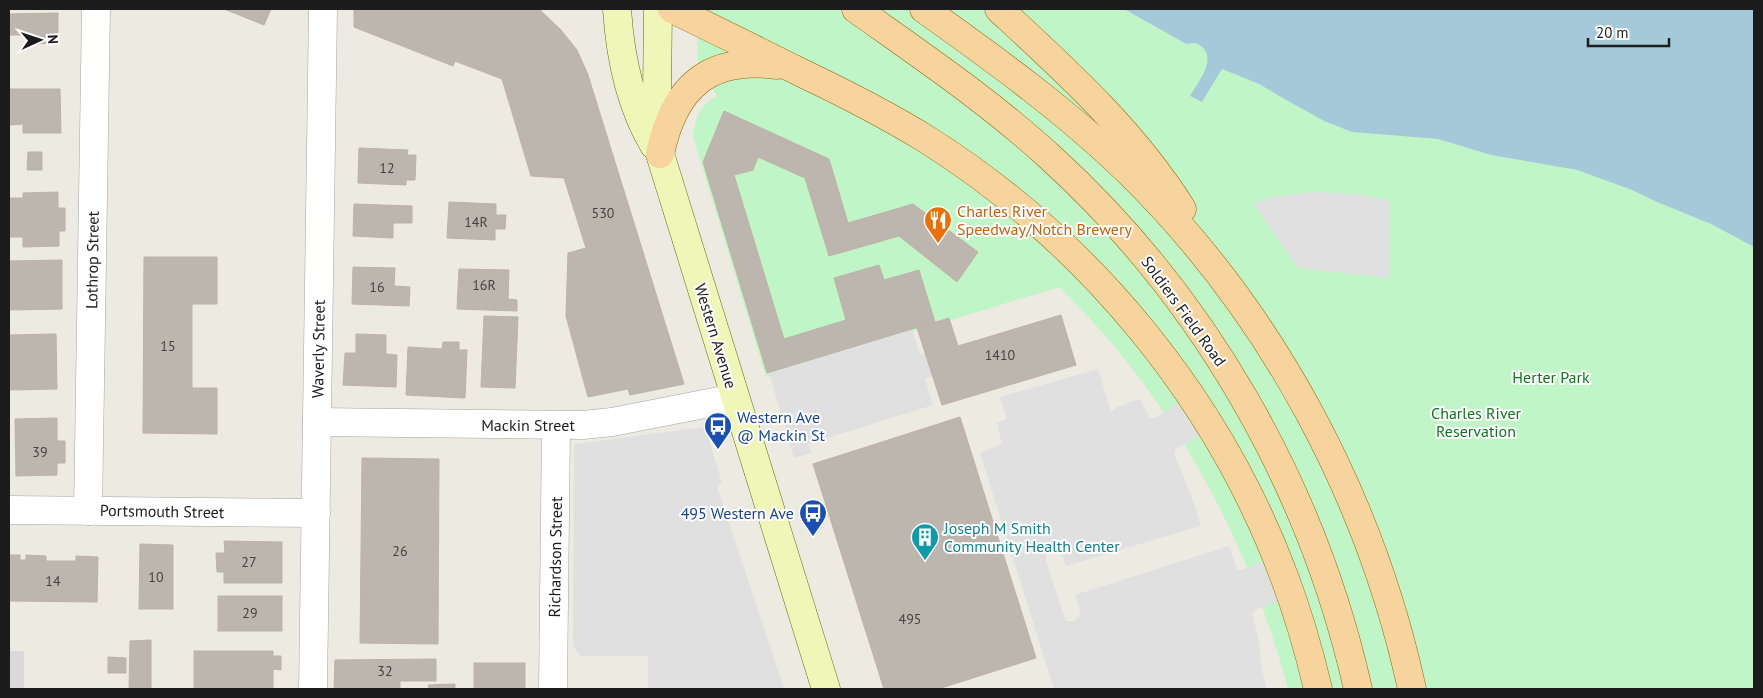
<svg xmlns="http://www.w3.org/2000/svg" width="1763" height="698" font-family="'PT Sans',sans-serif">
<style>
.residential{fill:#dad9d9}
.park{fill:#c0f6c7}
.parking{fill:#e0e0e0}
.water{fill:#a4cad9}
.building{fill:#bdb6af;stroke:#beb1a5}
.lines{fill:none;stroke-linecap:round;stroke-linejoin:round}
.minor-casing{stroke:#a3a3a3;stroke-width:29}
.secondary-casing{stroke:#5d6c0a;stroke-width:29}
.primary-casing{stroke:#8d6707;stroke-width:29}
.minor{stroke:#fff;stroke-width:28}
.secondary{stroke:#f0f6b7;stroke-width:28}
.primary{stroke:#f7d49d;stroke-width:28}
.labels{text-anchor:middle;stroke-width:4;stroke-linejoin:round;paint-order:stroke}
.number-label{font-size:14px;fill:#444241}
.food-label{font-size:16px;fill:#c56008;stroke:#fff;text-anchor:start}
.street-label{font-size:16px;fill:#1c1c1c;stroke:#fff}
.park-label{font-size:16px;fill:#10741d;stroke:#fff}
.transit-label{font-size:16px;fill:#164399;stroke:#fff;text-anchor:start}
.culture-label{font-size:16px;fill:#0d838f;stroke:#fff;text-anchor:start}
</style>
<rect width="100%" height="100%" fill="#edeae2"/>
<rect class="residential" x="9" y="651" width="15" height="38"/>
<path class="park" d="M696,9H1124L1185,44C1193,43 1198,43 1204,49C1215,63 1198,83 1190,96L1202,102L1222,69L1259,84L1281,97L1352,132L1438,139L1491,155L1577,170L1632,190L1657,202L1711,224L1754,247V689H1288C1248,539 1172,396 1059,287L766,377L693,137C695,119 699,105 717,96L698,63Z"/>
<g class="parking">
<path d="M1314,192L1356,194L1389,201L1390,278L1298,268L1253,203L1272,197Z"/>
<path d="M912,329L920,355L928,353L935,375L925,379L933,405L808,444L811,453L794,458L769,373Z"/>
<path d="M1098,369L1111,412L1117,407L1140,399L1150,418H1156L1177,403L1199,436L1176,449L1174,453L1195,506L1201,526L1066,566L1061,550L1051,548L1046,551V561L1066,621H1073L1079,617L1080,610L1075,595L1229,546L1237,569L1241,570L1262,562L1279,603L1275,602L1257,609L1252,613L1259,641L1262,670L1267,689H1054L980,453L1002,444L997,423L1007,419L1000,397Z"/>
<path d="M705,427L722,483L717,486L784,689H648V656H581L573,647L574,444Z"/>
</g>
<path class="water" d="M1124,9H1754V247L1711,224L1657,202L1632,190L1577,170L1491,155L1438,139L1352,132L1324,121L1281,97L1259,84L1222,69L1202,102L1190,96C1197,83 1215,63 1204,49C1198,42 1193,43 1186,44Z"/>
<g class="building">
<path d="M224,9H271L264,25Z"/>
<path d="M354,9H539L561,30L577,50L588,75L684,384L630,395L628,389L588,397L566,316L568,253L586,248L564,178L531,176L502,79L455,61L453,66L354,27Z"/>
<path d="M58,13V43L27,44V35H9V14Z"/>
<path d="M9,89H60L61,133H23V124L9,125Z"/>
<path d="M724,111L829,159L848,223L913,204L978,252L957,282L899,236L829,256L805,178L758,157L753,170L734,175L784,339L846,320L834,278L879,265L884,280L919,270L935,322L767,373L703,162Z"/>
<path d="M359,148L408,150L407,155H416L415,180H406V185L358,183Z"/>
<path d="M28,152H42V170H27Z"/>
<path d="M58,192V208H65V231H59V246L23,247V237H9V198H23V193Z"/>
<path d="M449,202L496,204V215H506L505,229H495V240L447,238Z"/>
<path d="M354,204L412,206V223H393V238L353,236Z"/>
<path d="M144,257H217V304H192V388H217V434L143,433Z"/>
<path d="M62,260V309L9,310V261Z"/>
<path d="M353,267L395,268L394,286L410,287L409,306L352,304Z"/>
<path d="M459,269L509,270L508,299L517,300V311L457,309Z"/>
<path d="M1061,315L1076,365L942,405L917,328L949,318L958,346Z"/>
<path d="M484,316L518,317L515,388L481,387Z"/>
<path d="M56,334L57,389L9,390V335Z"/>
<path d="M356,334L386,335V354L397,355L396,387L343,385L345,353H356Z"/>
<path d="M443,342H459V350H467L465,398L406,395L408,347L442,349Z"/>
<path d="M960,417L1036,658L938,689H884L813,464Z"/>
<path d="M57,418V441H65V463H57V475L16,476L15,419Z"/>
<path d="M362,458L439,459L438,644L360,643Z"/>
<path d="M224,541L282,542V583H224V572H217L216,553H225Z"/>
<path d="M140,544L173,545V609H139Z"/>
<path d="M9,555H20V560H26V555L46,556V561H76V556L98,557L97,602L9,601Z"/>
<rect x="218" y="596" width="64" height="35"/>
<path d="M151,640V689H129L130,641Z"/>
<path d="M194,651H273V656H281V670L273,669V689H194Z"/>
<path d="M108,657L126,658V673H108Z"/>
<path d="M436,659V681H400V689L334,688L335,660Z"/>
<rect x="474" y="663" width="51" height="26"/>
<path d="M455,684V689H429L428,685Z"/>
</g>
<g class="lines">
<g class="minor-casing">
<g id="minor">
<path d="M317,422L583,425L612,422L735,398"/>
<path d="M9,510L316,513"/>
<path d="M88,511L96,9"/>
<path d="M313,689L323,9"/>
<path d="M553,689L556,426"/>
</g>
</g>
<g class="secondary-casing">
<g id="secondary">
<path d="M617,9C620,55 630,105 654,145"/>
<path d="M658,9L657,93L660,154L826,689"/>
</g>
</g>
<g class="primary-casing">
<g id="primary">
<path d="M672,9C716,30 760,52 804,74C846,94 887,115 926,139C1088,241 1217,397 1284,576C1298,613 1309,651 1318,689"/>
<path d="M856,9C922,56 990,102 1050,157C1205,298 1312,486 1358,689"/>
<path d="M924,9C997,61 1069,113 1133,176C1273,315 1370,497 1412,689"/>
<path d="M999,9C1066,71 1133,131 1182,209"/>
<path d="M660,154C674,87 708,56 778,65"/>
</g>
</g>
<use href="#minor" class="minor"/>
<use href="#secondary" class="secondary"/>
<use href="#primary" class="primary"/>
</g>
<defs>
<g id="restaurant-pin" transform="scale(1.4375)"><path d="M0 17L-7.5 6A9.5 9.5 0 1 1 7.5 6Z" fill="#e8710a" stroke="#fff"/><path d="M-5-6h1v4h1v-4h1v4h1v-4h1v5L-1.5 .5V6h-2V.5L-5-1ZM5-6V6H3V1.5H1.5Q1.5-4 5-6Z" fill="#fff"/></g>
<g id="bus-pin" transform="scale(1.4375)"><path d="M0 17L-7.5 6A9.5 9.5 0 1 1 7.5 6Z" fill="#1a4fb4" stroke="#fff"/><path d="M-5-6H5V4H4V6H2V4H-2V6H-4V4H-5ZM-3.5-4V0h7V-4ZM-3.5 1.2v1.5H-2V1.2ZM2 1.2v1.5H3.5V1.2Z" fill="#fff"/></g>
<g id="building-pin" transform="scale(1.4375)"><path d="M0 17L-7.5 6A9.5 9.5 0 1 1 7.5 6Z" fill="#0f9aa8" stroke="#fff"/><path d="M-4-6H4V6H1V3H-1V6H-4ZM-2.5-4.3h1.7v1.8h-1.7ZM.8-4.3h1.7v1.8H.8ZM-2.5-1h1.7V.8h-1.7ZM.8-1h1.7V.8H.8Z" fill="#fff"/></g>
</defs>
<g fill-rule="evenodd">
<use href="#restaurant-pin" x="938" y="220"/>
<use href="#bus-pin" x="718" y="426"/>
<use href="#bus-pin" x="813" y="513"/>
<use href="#building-pin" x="925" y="537"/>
</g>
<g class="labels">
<g class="number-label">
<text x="387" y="173">12</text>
<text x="603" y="218">530</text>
<text x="476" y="227">14R</text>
<text x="484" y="290">16R</text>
<text x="377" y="292">16</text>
<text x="168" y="351">15</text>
<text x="1000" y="360">1410</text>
<text x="40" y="457">39</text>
<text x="400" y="556">26</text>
<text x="249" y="567">27</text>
<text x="156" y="582">10</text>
<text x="53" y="586">14</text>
<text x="250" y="618">29</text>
<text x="910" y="624">495</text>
<text x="385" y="676">32</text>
</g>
<g class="food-label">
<text x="957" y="217">Charles River<tspan x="957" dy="18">Speedway/Notch Brewery</tspan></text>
</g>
<g class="street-label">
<text transform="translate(92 260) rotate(-89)" y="6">Lothrop Street</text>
<text transform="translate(1184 311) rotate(54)" y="6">Soldiers Field Road</text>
<text transform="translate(716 336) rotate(73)" y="6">Western Avenue</text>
<text transform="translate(318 349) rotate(-89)" y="6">Waverly Street</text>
<text x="528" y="431">Mackin Street</text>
<text transform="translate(162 511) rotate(1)" y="6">Portsmouth Street</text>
<text transform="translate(555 557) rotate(-89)" y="6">Richardson Street</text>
</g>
<g class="park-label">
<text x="1551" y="383">Herter Park</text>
<text x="1476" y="419">Charles River<tspan x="1476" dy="18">Reservation</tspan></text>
</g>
<g class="transit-label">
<text x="737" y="423">Western Ave<tspan x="737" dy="18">@ Mackin St</tspan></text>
<text x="794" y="519" text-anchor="end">495 Western Ave</text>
</g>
<g class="culture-label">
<text x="944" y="534">Joseph M Smith<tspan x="944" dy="18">Community Health Center</tspan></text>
</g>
</g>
<rect width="1763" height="698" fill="none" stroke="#1c1c1c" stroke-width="20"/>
<g transform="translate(40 40) rotate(87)" stroke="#ffffff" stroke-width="4" paint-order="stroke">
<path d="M0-4L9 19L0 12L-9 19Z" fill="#1c1c1c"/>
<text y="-8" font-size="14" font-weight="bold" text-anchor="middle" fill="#1c1c1c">N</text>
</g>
<path d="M1588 38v8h81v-8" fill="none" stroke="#1c1c1c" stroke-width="2.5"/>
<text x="1596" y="38" font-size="15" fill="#1c1c1c" stroke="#ffffff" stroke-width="4" paint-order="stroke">20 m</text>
</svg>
